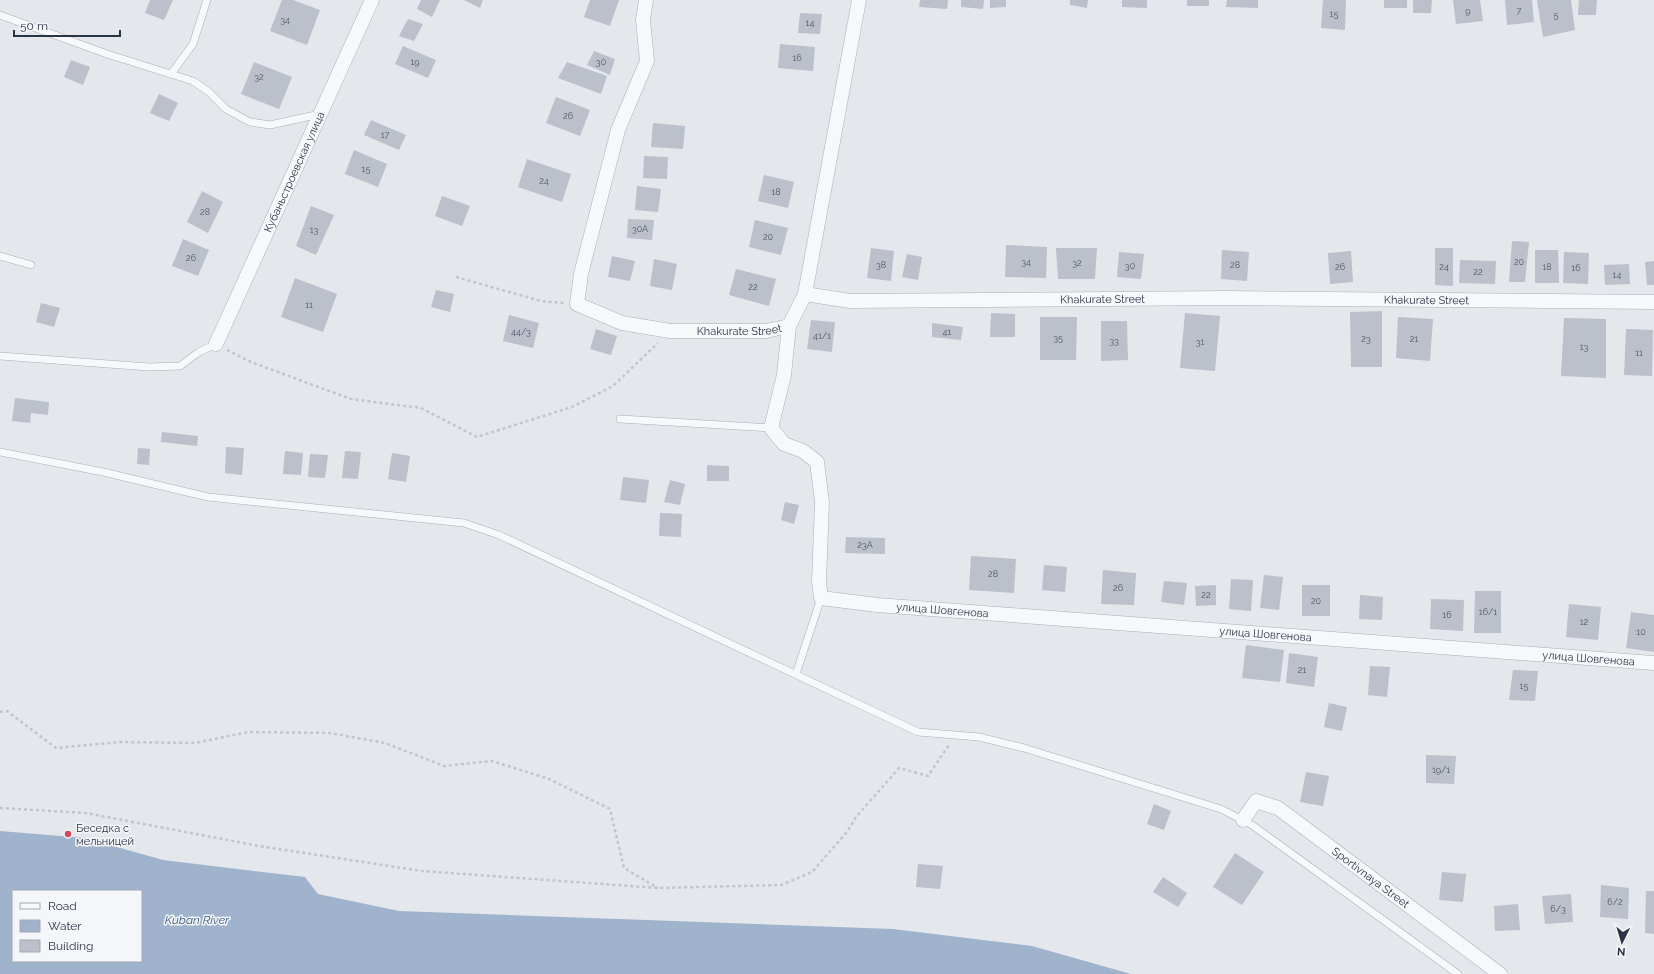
<svg xmlns="http://www.w3.org/2000/svg" width="1654" height="974" font-family="Raleway,sans-serif">
<style>
.water{fill:#9fb4cc;fill-rule:evenodd}
.building{fill:#bbc0ca}
.lines{fill:none;stroke-linecap:round;stroke-linejoin:round}
.service-casing{stroke:#a9aeb7;stroke-width:8}
.minor-casing{stroke:#a9aeb7;stroke-width:15}
.path{stroke:#c2c5cb;stroke-width:2.5;stroke-dasharray:3 3;stroke-linecap:butt}
.service{stroke:#f7f8fa;stroke-width:7}
.minor{stroke:#f7f8fa;stroke-width:14}
.poi-dot{fill:#d1495b;stroke:#f4f6f9;stroke-width:1.5}
.labels{text-anchor:middle;stroke-width:3;stroke-linejoin:round;paint-order:stroke}
.number-label{font-size:9px;fill:#4f5766}
.street-label{font-size:11px;fill:#2b3445;stroke:#f4f6f9}
.poi-label{font-size:11px;fill:#2b3445;stroke:#f4f6f9;text-anchor:start}
.water-label{font-size:12px;font-style:italic;fill:#34527a;stroke:#f4f6f9}
</style>
<rect width="100%" height="100%" fill="#e4e7ec"/>
<path class="water" d="M0,831L85,838L163,860L305,877L318,894L399,911L893,929L1032,946L1131,974H0ZM13,891H141V961H13Z"/>
<g class="building">
<path d="M150,0H173L164,20L145,13Z"/>
<path d="M282,0H293L320,10L307,45L270,31Z"/>
<path d="M421,0H440L432,17L417,9Z"/>
<path d="M464,0H483L480,8Z"/>
<path d="M590,0H619L610,26L584,17Z"/>
<path d="M920,0H948L947,9L919,7Z"/>
<path d="M961,0H984L983,9L961,7Z"/>
<path d="M990,0H1006V7L990,8Z"/>
<path d="M1070,0H1088L1087,8L1070,5Z"/>
<path d="M1122,0H1147V8L1122,7Z"/>
<rect x="1187" y="0" width="22" height="6"/>
<path d="M1227,0H1258V8L1226,7Z"/>
<path d="M1323,0H1346L1345,30L1321,28Z"/>
<rect x="1384" y="0" width="23" height="8"/>
<path d="M1413,0H1432L1431,13H1413Z"/>
<path d="M1453,0H1480L1483,21L1456,24Z"/>
<path d="M1505,0H1532L1534,22L1507,25Z"/>
<path d="M1537,0H1571L1575,30L1543,37Z"/>
<path d="M1579,0H1597L1596,15H1578Z"/>
<path d="M800,13L822,14L820,34L798,33Z"/>
<path d="M408,19L423,24L414,41L399,36Z"/>
<path d="M780,44L815,47L813,71L778,68Z"/>
<path d="M403,46L436,60L428,78L395,64Z"/>
<path d="M594,51L615,59L610,75L587,65Z"/>
<path d="M71,60L90,67L83,85L64,77Z"/>
<path d="M254,62L292,77L279,109L241,94Z"/>
<path d="M567,62L607,76L601,94L558,78Z"/>
<path d="M159,94L178,103L169,121L150,113Z"/>
<path d="M556,97L590,110L580,136L546,123Z"/>
<path d="M371,120L406,135L399,150L364,135Z"/>
<path d="M653,123L685,126L683,149L651,147Z"/>
<path d="M354,150L387,164L378,187L345,174Z"/>
<path d="M644,156L668,157L667,179L643,178Z"/>
<path d="M527,159L571,174L562,202L518,187Z"/>
<path d="M764,175L794,182L788,208L758,201Z"/>
<path d="M637,186L661,189L658,212L635,210Z"/>
<path d="M202,191L223,202L208,233L187,222Z"/>
<path d="M442,196L470,206L462,226L435,216Z"/>
<path d="M311,206L334,215L316,255L296,246Z"/>
<path d="M628,219L654,220L652,240L627,238Z"/>
<path d="M755,220L788,228L781,255L749,247Z"/>
<path d="M183,239L209,250L198,276L172,266Z"/>
<path d="M1512,241L1529,242L1525,282H1509Z"/>
<path d="M1006,245L1047,247L1046,278L1005,277Z"/>
<path d="M871,248L894,251L891,281L867,278Z"/>
<path d="M1056,248H1097L1095,279H1058Z"/>
<path d="M1435,248H1453V286L1435,285Z"/>
<path d="M1222,250L1249,252L1247,281L1221,279Z"/>
<path d="M1535,250H1558L1559,283H1535Z"/>
<path d="M1351,251L1353,282L1330,284L1328,253Z"/>
<path d="M1119,252L1144,254L1141,279L1117,277Z"/>
<path d="M1564,252L1589,253L1588,284L1563,283Z"/>
<path d="M907,254L922,257L918,280L902,277Z"/>
<path d="M612,256L635,261L630,281L608,277Z"/>
<path d="M654,259L677,264L672,290L650,286Z"/>
<path d="M1460,260L1496,261L1495,284L1459,283Z"/>
<path d="M1654,261V285H1647L1645,262Z"/>
<path d="M1629,264L1630,284L1605,285L1604,265Z"/>
<path d="M736,269L776,279L769,306L729,295Z"/>
<path d="M295,278L337,294L323,332L281,317Z"/>
<path d="M436,290L454,294L450,312L431,307Z"/>
<path d="M41,303L60,308L54,327L36,322Z"/>
<path d="M1382,311V367H1351L1350,312Z"/>
<path d="M991,313L1015,314V337H990Z"/>
<path d="M1185,313L1220,316L1215,371L1180,368Z"/>
<path d="M509,315L539,323L533,348L503,341Z"/>
<path d="M1040,317H1077L1076,360H1040Z"/>
<path d="M1398,317L1433,319L1430,361L1396,358Z"/>
<path d="M1564,318L1606,319V378L1561,376Z"/>
<path d="M811,320L835,322L832,352L807,349Z"/>
<path d="M1101,321H1127L1128,360L1101,361Z"/>
<path d="M932,323L963,327L961,340L932,337Z"/>
<path d="M596,329L617,336L611,355L590,349Z"/>
<path d="M1626,329L1653,330L1652,376L1624,375Z"/>
<path d="M15,398L49,402L48,415L31,413L30,423L12,421Z"/>
<path d="M162,432L198,436L197,446L161,442Z"/>
<path d="M226,447L244,448L242,475L225,473Z"/>
<path d="M138,448L150,449L149,465L137,464Z"/>
<path d="M285,451L303,453L301,475L283,474Z"/>
<path d="M345,451L361,452L358,479L342,478Z"/>
<path d="M392,453L410,456L406,482L388,479Z"/>
<path d="M310,454L328,455L325,478L308,477Z"/>
<path d="M707,465L729,466V481H707Z"/>
<path d="M623,477L649,480L646,503L620,500Z"/>
<path d="M670,480L685,484L680,505L664,502Z"/>
<path d="M785,502L799,505L794,524L781,520Z"/>
<path d="M660,513L682,514L681,537L659,536Z"/>
<path d="M846,537L885,538V554L845,553Z"/>
<path d="M971,556L1016,559L1014,593L969,590Z"/>
<path d="M1044,565L1067,567L1065,592L1042,590Z"/>
<path d="M1103,570L1136,573L1134,605L1101,604Z"/>
<path d="M1264,575L1283,577L1279,610L1260,608Z"/>
<path d="M1231,579L1253,580L1251,611L1229,609Z"/>
<path d="M1164,581L1187,583L1184,605L1161,602Z"/>
<path d="M1216,585V605L1196,606L1195,586Z"/>
<rect x="1302" y="585" width="28" height="31"/>
<path d="M1475,591H1501V633H1474Z"/>
<path d="M1360,595L1383,597L1382,620L1359,619Z"/>
<path d="M1431,599L1464,600L1463,631L1430,629Z"/>
<path d="M1569,604L1601,607L1598,640L1566,637Z"/>
<path d="M1631,612L1654,615V652L1626,648Z"/>
<path d="M1246,645L1284,650L1280,682L1242,678Z"/>
<path d="M1289,653L1318,657L1314,687L1286,683Z"/>
<path d="M1370,666L1390,667L1387,697L1368,695Z"/>
<path d="M1513,670L1538,671L1535,701L1509,700Z"/>
<path d="M1329,703L1347,707L1342,731L1324,727Z"/>
<path d="M1426,755L1456,756L1454,784L1426,783Z"/>
<path d="M1306,772L1329,776L1323,806L1300,802Z"/>
<path d="M1154,804L1171,811L1164,830L1147,824Z"/>
<path d="M1235,853L1264,872L1242,905L1213,887Z"/>
<path d="M918,864L943,866L940,889L916,887Z"/>
<path d="M1442,872L1466,874L1463,902L1439,900Z"/>
<path d="M1163,877L1187,893L1178,907L1153,892Z"/>
<path d="M1601,885L1629,888L1628,919L1600,917Z"/>
<path d="M1646,891H1654V934L1645,933Z"/>
<path d="M1571,894L1573,922L1545,924L1542,896Z"/>
<path d="M1518,904L1520,930L1495,931L1494,906Z"/>
</g>
<g class="lines">
<g class="service-casing">
<g id="service">
<path d="M0,15L107,54L193,81L209,92L226,109L250,122L270,125L320,114"/>
<path d="M171,74L193,44L207,0"/>
<path d="M0,256L31,265"/>
<path d="M0,356L149,367L180,366L199,352L216,344"/>
<path d="M620,419L771,428"/>
<path d="M0,452L103,472L208,497L464,523L499,535L918,732L979,737L1024,748L1221,809L1252,825L1458,974"/>
<path d="M796,674L821,598"/>
</g>
</g>
<g class="minor-casing">
<g id="minor">
<path id="s1" d="M646,0L643,20L647,61L618,130L581,274L577,304L622,323L670,331H766L789,326L805,294L859,0"/>
<path id="s2" d="M805,294L850,301L1226,298L1654,302"/>
<path id="s3" d="M789,326L784,375L771,428L784,444L803,451L817,462L822,502L819,582L821,598L877,605L1654,663"/>
<path id="s4" d="M216,344L372,0"/>
<path id="s5" d="M1243,820L1256,801L1278,808L1500,974"/>
</g>
</g>
<g class="path">
<path d="M456,277L541,301L564,303"/>
<path d="M227,350L251,362L351,399L421,408L477,437L572,407L613,386L658,343"/>
<path d="M0,712L7,711L56,748L120,742L195,743L248,732L330,733L385,743L444,766L492,761L549,779L610,809L624,868L658,888"/>
<path d="M0,808L86,813L259,846L422,871L658,888L781,885L812,872L847,832L856,817L899,768L928,776L949,745"/>
</g>
<use href="#service" class="service"/>
<use href="#minor" class="minor"/>
</g>
<circle class="poi-dot" cx="68" cy="834" r="4"/>
<g class="labels">
<g class="number-label">
<text x="1468" y="14">9</text>
<text x="1519" y="14">7</text>
<text x="1334" y="17">15</text>
<text x="1556" y="18">5</text>
<text x="285" y="23">34</text>
<text x="810" y="26">14</text>
<text x="797" y="61">16</text>
<text x="415" y="65">19</text>
<text x="601" y="65">30</text>
<text x="259" y="80">32</text>
<text x="568" y="119">26</text>
<text x="385" y="138">17</text>
<text x="366" y="172">15</text>
<text x="544" y="184">24</text>
<text x="776" y="195">18</text>
<text x="205" y="215">28</text>
<text x="640" y="232">30А</text>
<text x="314" y="233">13</text>
<text x="768" y="240">20</text>
<text x="191" y="261">26</text>
<text x="1026" y="265">34</text>
<text x="1519" y="265">20</text>
<text x="1077" y="266">32</text>
<text x="881" y="268">38</text>
<text x="1235" y="268">28</text>
<text x="1130" y="269">30</text>
<text x="1340" y="270">26</text>
<text x="1444" y="270">24</text>
<text x="1547" y="270">18</text>
<text x="1576" y="271">16</text>
<text x="1478" y="275">22</text>
<text x="1617" y="278">14</text>
<text x="753" y="290">22</text>
<text x="309" y="308">11</text>
<text x="521" y="335">44/3</text>
<text x="947" y="335">41</text>
<text x="822" y="339">41/1</text>
<text x="1058" y="341">35</text>
<text x="1366" y="342">23</text>
<text x="1414" y="342">21</text>
<text x="1114" y="344">33</text>
<text x="1200" y="345">31</text>
<text x="1584" y="350">13</text>
<text x="1639" y="356">11</text>
<text x="865" y="548">23А</text>
<text x="993" y="577">28</text>
<text x="1118" y="591">26</text>
<text x="1206" y="598">22</text>
<text x="1316" y="604">20</text>
<text x="1488" y="615">16/1</text>
<text x="1447" y="618">16</text>
<text x="1584" y="625">12</text>
<text x="1641" y="635">10</text>
<text x="1302" y="673">21</text>
<text x="1524" y="689">15</text>
<text x="1441" y="773">19/1</text>
<text x="1615" y="905">6/2</text>
<text x="1558" y="912">6/3</text>
</g>
<g class="street-label">
<text dy="4" stroke="none"><textPath href="#s4" startOffset="189">Кубаньстроевская улица</textPath></text>
<text dy="4" stroke="none"><textPath href="#s2" startOffset="298">Khakurate Street</textPath></text>
<text dy="4" stroke="none"><textPath href="#s2" startOffset="622">Khakurate Street</textPath></text>
<text dy="4" stroke="none"><textPath href="#s1" startOffset="482">Khakurate Street</textPath></text>
<text dy="4" stroke="none"><textPath href="#s3" startOffset="421">улица Шовгенова</textPath></text>
<text dy="4" stroke="none"><textPath href="#s3" startOffset="745">улица Шовгенова</textPath></text>
<text dy="4" stroke="none"><textPath href="#s3" startOffset="1069">улица Шовгенова</textPath></text>
<text dy="4" stroke="none"><textPath href="#s5" startOffset="162">Sportivnaya Street</textPath></text>
</g>
<g class="poi-label">
<text x="76" y="832">Беседка с<tspan x="76" dy="13">мельницей</tspan></text>
</g>
<g class="water-label">
<text x="197" y="924">Kuban River</text>
</g>
</g>
<rect x="12" y="890" width="130" height="72" fill="#f4f6f9" stroke="#a4a8b1"/>
<rect x="20" y="903" width="20" height="6" fill="#f7f8fa" stroke="#a4a8b1"/>
<text x="48" y="910" font-size="12" fill="#2b3445">Road</text>
<rect x="20" y="920" width="20" height="12" fill="#9fb4cc" stroke="#a4a8b1"/>
<text x="48" y="930" font-size="12" fill="#2b3445">Water</text>
<rect x="20" y="940" width="20" height="12" fill="#bbc0ca" stroke="#a4a8b1"/>
<text x="48" y="950" font-size="12" fill="#2b3445">Building</text>
<g transform="translate(1622 942) rotate(185)" stroke="#f4f6f9" stroke-width="3" paint-order="stroke">
<path d="M0-3L7 15L0 10L-7 15Z" fill="#2b3445"/>
<text y="-6" font-size="11" font-weight="bold" text-anchor="middle" fill="#2b3445">N</text>
</g>
<path d="M14 30v6h106v-6" fill="none" stroke="#2b3445" stroke-width="2"/>
<text x="20" y="30" font-size="12" fill="#2b3445" stroke="#f4f6f9" stroke-width="3" paint-order="stroke">50 m</text>
</svg>
